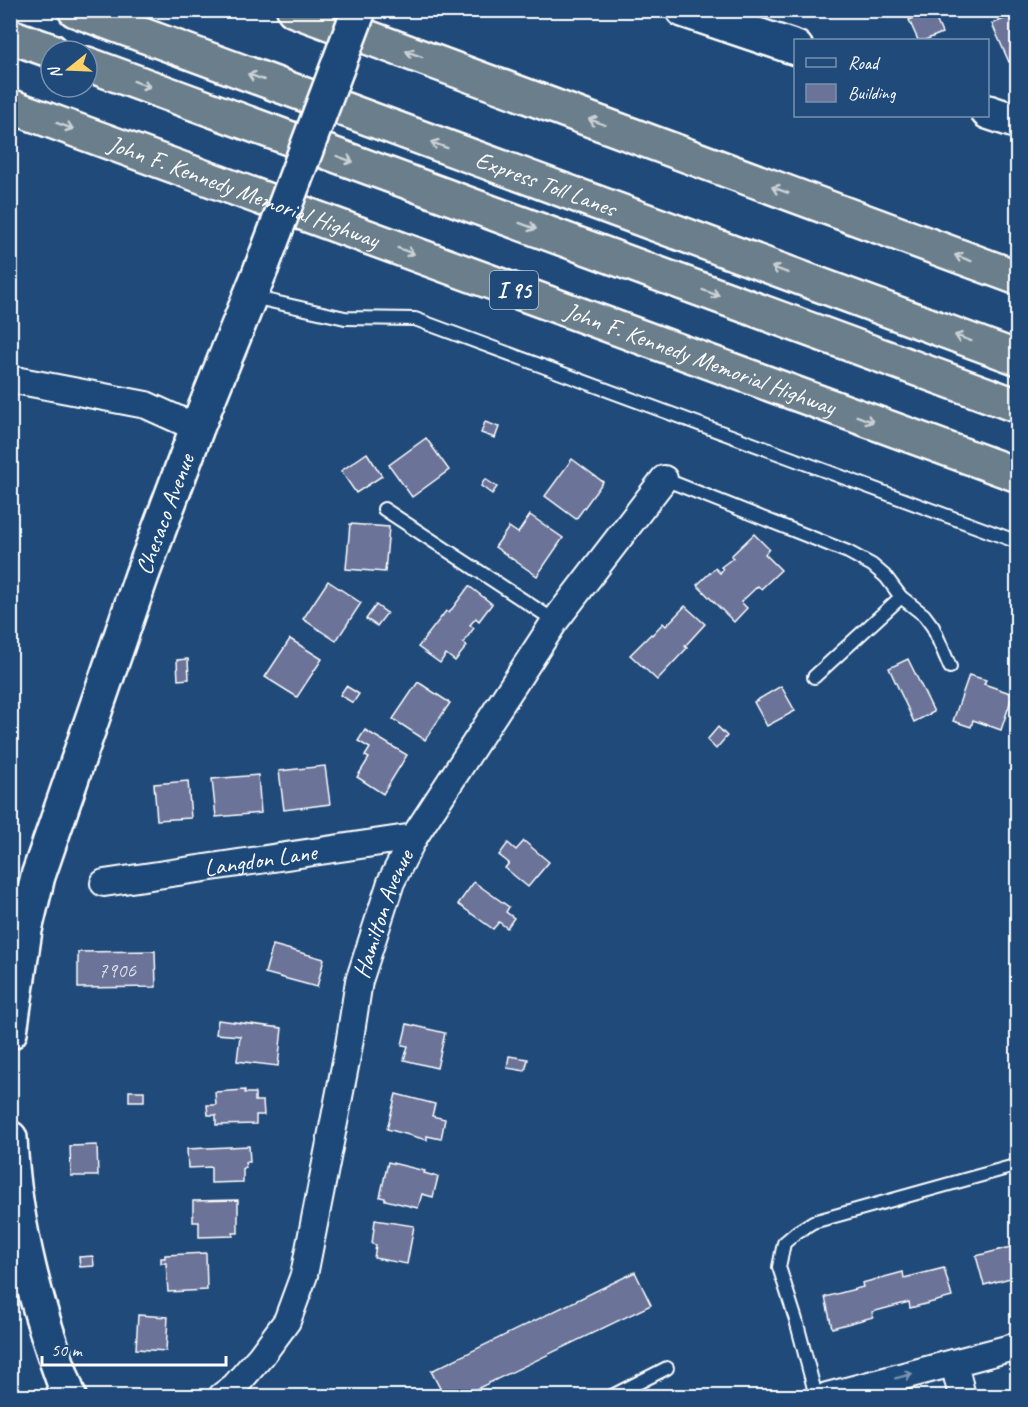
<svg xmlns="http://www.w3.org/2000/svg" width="1028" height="1407" font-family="Caveat,sans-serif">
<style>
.building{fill:#6c7398;stroke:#fff;stroke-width:1.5}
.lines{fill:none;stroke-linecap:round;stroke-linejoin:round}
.lane-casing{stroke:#fff;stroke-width:16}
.street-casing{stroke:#fff;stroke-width:30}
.secondary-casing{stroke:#fff;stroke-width:38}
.highway-casing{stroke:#fff;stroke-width:38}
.lane{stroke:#1f4a7a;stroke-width:12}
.street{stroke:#1f4a7a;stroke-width:26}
.secondary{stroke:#1f4a7a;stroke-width:33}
.highway{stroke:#6b7e8b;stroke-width:33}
.secondary-bridge-casing{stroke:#fff;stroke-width:38;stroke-linecap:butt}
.secondary-bridge{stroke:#1f4a7a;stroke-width:33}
.oneway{stroke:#cbd2d6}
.oneway2{stroke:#7992af}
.labels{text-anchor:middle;stroke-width:4.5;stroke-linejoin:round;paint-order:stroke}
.number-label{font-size:21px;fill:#dadce5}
.shield{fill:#1f4a7a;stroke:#bcc9d7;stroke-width:1.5}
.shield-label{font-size:22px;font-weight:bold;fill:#fff}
.street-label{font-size:24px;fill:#fff;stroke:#1f4a7a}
</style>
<rect width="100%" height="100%" fill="#1f4a7a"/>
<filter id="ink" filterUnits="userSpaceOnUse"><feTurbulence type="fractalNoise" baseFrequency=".0167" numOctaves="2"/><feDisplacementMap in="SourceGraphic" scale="12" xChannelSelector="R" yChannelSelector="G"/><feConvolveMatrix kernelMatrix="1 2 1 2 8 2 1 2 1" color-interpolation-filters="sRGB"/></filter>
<g filter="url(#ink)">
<g class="building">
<path d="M932,10L942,33L925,40H918L909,20Z"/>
<path d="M1018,13V58L1009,62L992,24Z"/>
<path d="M485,422L499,427L495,438L481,433Z"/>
<path d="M426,438L449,470L412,497L389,465Z"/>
<path d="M367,453L382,476L356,493L341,471Z"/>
<path d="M572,459L603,482L576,519L545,496Z"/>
<path d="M485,479L497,487L492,494L481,486Z"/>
<path d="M530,515L563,538L537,576L495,547L509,527L518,533Z"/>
<path d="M350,524L389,527L385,572L346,569Z"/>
<path d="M754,534L769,549L765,554L781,570L761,589L758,586L741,602L747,608L734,622L697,585L715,568L720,573L723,569L721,567L733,558L731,556Z"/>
<path d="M328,581L361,603L336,641L303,619Z"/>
<path d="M469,586L492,604L479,621L476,618L470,625L474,628L463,643L467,646L455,661L446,654L440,663L418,647L446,611L449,613Z"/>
<path d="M376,605L387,613L377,626L366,619Z"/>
<path d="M685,606L705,624L685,646L687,648L657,680L630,655L651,634L652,635L663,623L666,626Z"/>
<path d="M290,639L322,659L297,697L265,677Z"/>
<path d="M188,659L189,679L178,680L177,660Z"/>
<path d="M908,659L934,712L914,722L889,668Z"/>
<path d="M969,675L986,680L984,684L1013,694L1001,730L973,720L971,727L953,721Z"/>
<path d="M418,682L450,703L425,740L393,719Z"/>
<path d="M346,686L359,694L353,703L340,695Z"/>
<path d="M781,686L795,711L767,726L754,702Z"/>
<path d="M718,727L727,736L716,749L707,740Z"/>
<path d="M365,730L407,755L383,794L357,777L369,758L365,756L370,748L358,741Z"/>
<path d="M325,766L330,804L284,810L279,771Z"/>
<path d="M258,775L261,813L216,817L212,779Z"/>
<path d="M188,781L191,818L157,820L154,784Z"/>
<path d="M524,841L549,862L528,887L505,868L509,863L499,855L508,843L516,850Z"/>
<path d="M474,882L509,907L506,912L514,918L507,928L499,922L493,929L458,904Z"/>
<path d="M273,945L324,959L317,987L265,973Z"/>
<path d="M155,951L156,987L78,988V952Z"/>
<path d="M218,1020L282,1028L278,1066L237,1061L240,1036L216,1034Z"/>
<path d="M407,1024L445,1033L437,1068L404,1060L408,1046L402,1045Z"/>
<path d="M509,1056L528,1059L525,1071L507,1068Z"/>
<path d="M245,1090V1093H255V1101H263L264,1115H256V1124L216,1125V1115H208L207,1105H216L215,1092Z"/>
<rect x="129" y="1091" width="15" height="10"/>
<path d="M396,1094L435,1104L432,1116L445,1119L441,1139L427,1136V1140L387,1129Z"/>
<path d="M97,1145L98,1176H71L70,1146Z"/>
<path d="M249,1146L250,1162H245L246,1168H243V1182L211,1183V1167L188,1168L187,1149Z"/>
<path d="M388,1162L425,1171L424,1173L438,1177L433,1197L422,1194L418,1208L385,1200V1198L380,1197Z"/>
<path d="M238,1200V1233H233V1236L199,1237V1222H193V1201Z"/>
<path d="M375,1220L414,1226L407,1264L374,1258L376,1245L372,1244Z"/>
<path d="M1018,1245V1276L984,1285L976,1256Z"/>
<path d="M206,1253L207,1290L168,1292L166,1263H161V1258H165V1255Z"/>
<path d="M93,1256L94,1266L80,1267L79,1257Z"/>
<path d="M944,1268L952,1297L910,1308L909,1302L872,1312L873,1317L832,1328L825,1297L863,1287L862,1283L903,1272L904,1278Z"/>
<path d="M635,1272L651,1305L462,1396H444L431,1371Z"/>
<path d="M138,1315L168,1317L166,1351L136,1349Z"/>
</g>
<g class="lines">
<g class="lane-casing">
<g id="lane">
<path d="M252,297L345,318L415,319L1018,542"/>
<path d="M664,479L848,552L872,565L886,577L901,597L924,615L933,627L950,667"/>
<path d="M384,509L555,621"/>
<path d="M814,677L901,597"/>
<path d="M612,1396L667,1368"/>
<path d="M816,1396L796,1320L779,1267L784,1243L797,1232L813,1222L1018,1165"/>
</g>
</g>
<g class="street-casing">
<g id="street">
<path d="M10,379L146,405L197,428"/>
<path id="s1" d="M104,883L414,837"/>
<path d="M954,1363L962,1396"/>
<path id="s2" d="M222,1396L234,1387L261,1356L287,1321L304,1275L348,1051L359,981L391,882L414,837L555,621L664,479"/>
<path d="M827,1396L1018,1346"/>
</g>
</g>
<g class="secondary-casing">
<g id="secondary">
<path d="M683,10L796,48"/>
<path d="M988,112L1018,122"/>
<path id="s3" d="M10,1032L25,930L38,876L142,575L197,428L261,269"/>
<path d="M10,1138C14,1227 38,1313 69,1396"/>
</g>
</g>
<g class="highway-casing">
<g id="highway">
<path id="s4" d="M75,10L1018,358"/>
<path d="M294,10L1018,278"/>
<path d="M10,36L52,51"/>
<path d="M87,64L1018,406"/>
<path id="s5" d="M10,106L1018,475"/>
</g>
</g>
<use href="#lane" class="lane"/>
<use href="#street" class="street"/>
<use href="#secondary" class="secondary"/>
<use href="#highway" class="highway"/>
<g class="secondary-bridge-casing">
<path id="secondary-bridge" d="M261,269L359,10"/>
</g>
<use href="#secondary-bridge" class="secondary-bridge"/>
</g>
<defs><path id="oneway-shaft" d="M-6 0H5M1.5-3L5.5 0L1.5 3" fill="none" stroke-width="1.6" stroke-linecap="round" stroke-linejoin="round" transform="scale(1.5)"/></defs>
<g class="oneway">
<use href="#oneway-shaft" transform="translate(414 54) rotate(-160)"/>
<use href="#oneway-shaft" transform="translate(256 77) rotate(-160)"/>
<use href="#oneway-shaft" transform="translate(142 84) rotate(20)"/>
<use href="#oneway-shaft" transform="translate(597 122) rotate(-160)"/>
<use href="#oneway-shaft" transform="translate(65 126) rotate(20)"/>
<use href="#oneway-shaft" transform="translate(439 145) rotate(-160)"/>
<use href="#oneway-shaft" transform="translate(345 159) rotate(20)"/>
<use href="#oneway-shaft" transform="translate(780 190) rotate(-160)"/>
<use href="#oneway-shaft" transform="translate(528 226) rotate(20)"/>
<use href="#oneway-shaft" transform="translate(406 251) rotate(20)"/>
<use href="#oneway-shaft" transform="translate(963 258) rotate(-160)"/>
<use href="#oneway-shaft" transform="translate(780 270) rotate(-160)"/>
<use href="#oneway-shaft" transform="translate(711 293) rotate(20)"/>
<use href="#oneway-shaft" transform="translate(963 338) rotate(-160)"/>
<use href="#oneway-shaft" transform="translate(865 419) rotate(20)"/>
</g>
<use class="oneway2" href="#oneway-shaft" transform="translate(904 1376) rotate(-15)"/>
</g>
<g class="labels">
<g class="number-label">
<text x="117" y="977">7906</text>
</g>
<rect class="shield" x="490" y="271" width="48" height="38" rx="4.5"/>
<g class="shield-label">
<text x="514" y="298">I 95</text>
</g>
<g class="street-label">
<text dy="8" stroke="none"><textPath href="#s4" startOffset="502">Express Toll Lanes</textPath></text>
<text dy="8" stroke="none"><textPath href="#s5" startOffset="249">John F. Kennedy Memorial Highway</textPath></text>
<text dy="8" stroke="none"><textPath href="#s5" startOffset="735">John F. Kennedy Memorial Highway</textPath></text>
<text dy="8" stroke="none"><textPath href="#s3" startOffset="542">Chesaco Avenue</textPath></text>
<text dy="8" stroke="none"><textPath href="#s1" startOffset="158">Langdon Lane</textPath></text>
<text dy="8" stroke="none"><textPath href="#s2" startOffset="519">Hamilton Avenue</textPath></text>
</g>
</g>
<rect width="1028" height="1407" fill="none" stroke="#1f4a7a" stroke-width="36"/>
<rect x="18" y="18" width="992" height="1371" fill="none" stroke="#fff" stroke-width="2" filter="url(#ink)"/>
<rect x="794" y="39" width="195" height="78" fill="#1f4a7a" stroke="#7992af" stroke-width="1.5"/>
<rect x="806" y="58" width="30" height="9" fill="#1f4a7a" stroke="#7992af" stroke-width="1.5"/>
<text x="848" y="69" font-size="18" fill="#ffffff">Road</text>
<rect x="806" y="84" width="30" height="18" fill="#6c7398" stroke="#7992af" stroke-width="1.5"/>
<text x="848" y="99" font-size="18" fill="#ffffff">Building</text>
<g transform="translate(69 69) rotate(252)"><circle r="28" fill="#1f4a7a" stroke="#7992af" stroke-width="1.5"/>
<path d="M0-4.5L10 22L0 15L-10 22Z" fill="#ffd166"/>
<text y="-9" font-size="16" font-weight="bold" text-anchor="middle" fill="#ffffff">N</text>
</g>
<path d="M42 1356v9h184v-9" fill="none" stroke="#ffffff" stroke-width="3"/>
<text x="51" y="1356" font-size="18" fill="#ffffff" stroke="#1f4a7a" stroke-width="4.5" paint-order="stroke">50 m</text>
</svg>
